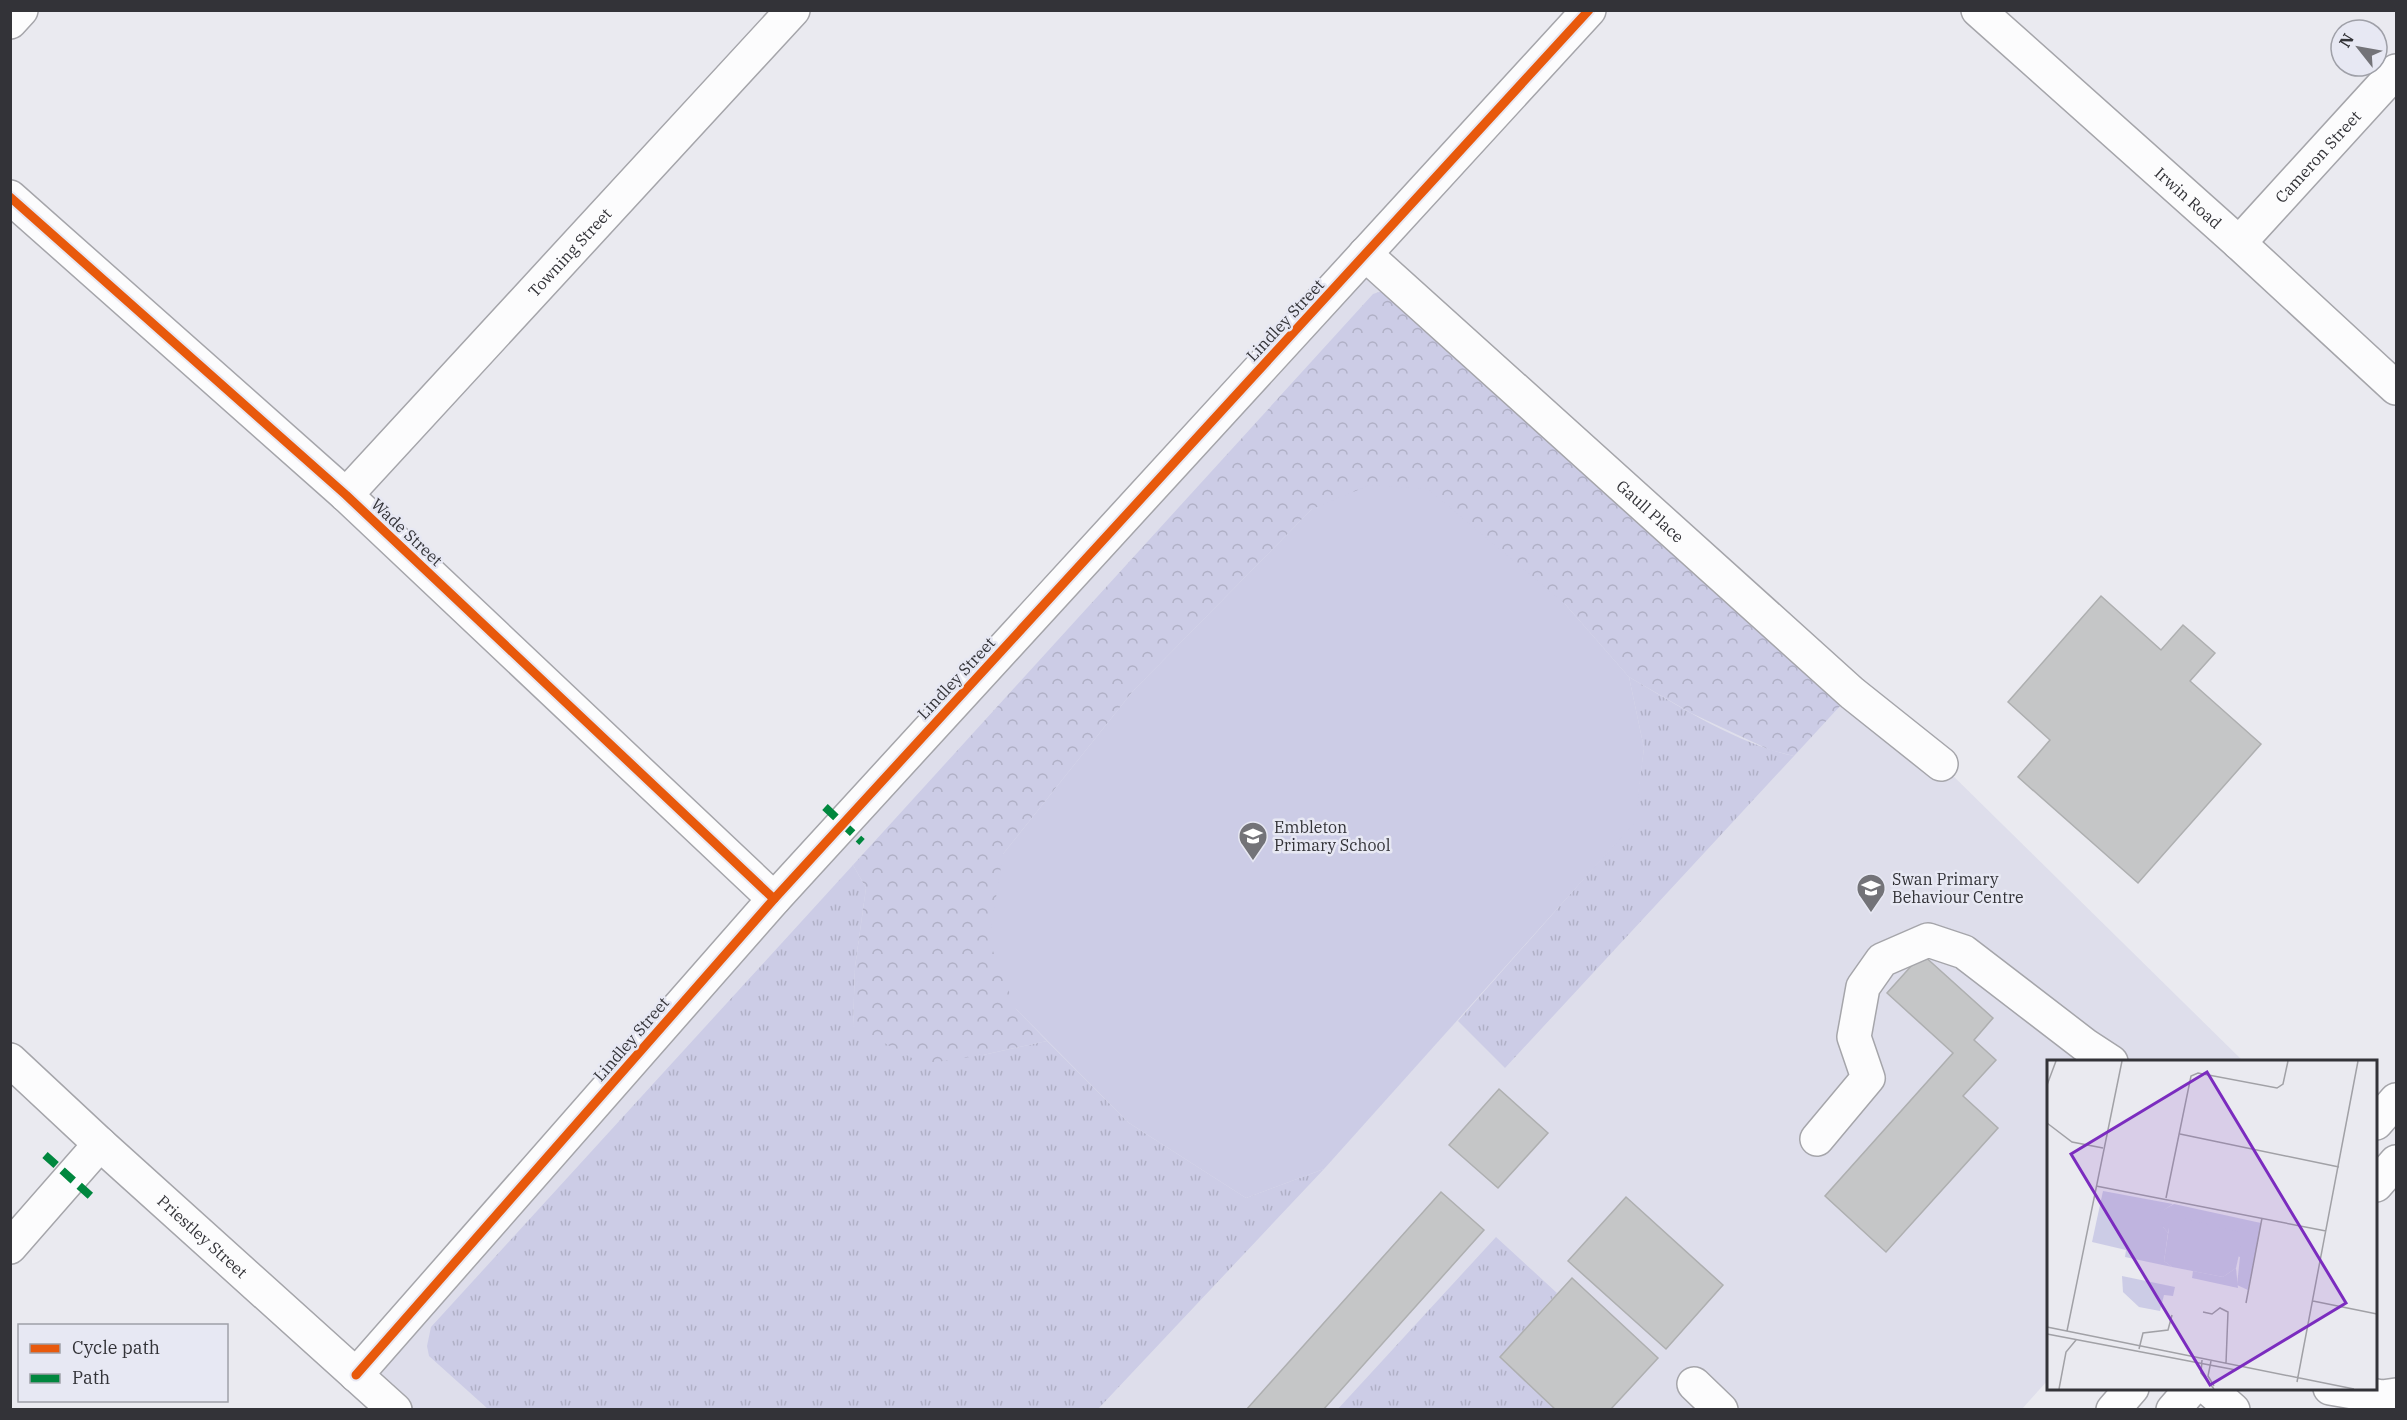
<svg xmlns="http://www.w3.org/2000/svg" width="2407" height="1420" font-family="'IBM Plex Serif',serif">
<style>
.built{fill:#dedeeb}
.grass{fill:url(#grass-tufts)}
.forest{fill:url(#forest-crowns)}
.pitch{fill:#cccce6}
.building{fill:#c5c6c7;stroke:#aeafb0;stroke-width:1.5}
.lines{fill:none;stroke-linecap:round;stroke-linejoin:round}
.minor-casing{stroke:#a5a5aa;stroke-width:36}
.major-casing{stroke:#a5a5aa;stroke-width:36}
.minor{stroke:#fcfcfd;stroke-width:33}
.major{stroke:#fcfcfd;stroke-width:33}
.quiet{stroke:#00873e;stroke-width:8;stroke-dasharray:15 8;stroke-linecap:butt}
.cycleway-casing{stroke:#e7e8f3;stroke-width:13}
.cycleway{stroke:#e8590c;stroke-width:9}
.labels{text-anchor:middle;stroke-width:5;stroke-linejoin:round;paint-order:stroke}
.street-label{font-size:16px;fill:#333338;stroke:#e7e8f3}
.poi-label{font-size:16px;fill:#333338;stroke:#e7e8f3;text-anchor:start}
.inset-road{fill:none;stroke:#a1a1a6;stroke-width:1.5}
.view{fill:#7b2cbf;fill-opacity:0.15;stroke:#7b2cbf;stroke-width:3}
.inset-edge{fill:none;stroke:#333338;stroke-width:3}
</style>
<defs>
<pattern id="grass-tufts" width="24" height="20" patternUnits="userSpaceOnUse" patternTransform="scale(1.5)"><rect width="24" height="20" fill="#cccce6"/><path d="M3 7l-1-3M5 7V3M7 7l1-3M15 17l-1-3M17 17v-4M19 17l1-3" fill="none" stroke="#b0b0c6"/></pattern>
<pattern id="forest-crowns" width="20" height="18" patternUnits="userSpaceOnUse" patternTransform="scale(1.5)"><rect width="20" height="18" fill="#cccce6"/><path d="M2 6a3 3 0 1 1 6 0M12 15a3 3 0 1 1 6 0" fill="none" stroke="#b0b0c6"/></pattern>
</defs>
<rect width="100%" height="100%" fill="#eaeaf0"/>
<path class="built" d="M1365,254L1941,764L2243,1061L2048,1062V1380L2022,1409L398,1410L359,1374Z"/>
<g class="grass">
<path d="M1629,677C1681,707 1735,743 1794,756L1505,1068L1458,1021L1634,822L1644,748Z"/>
<path d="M853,865L866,888L855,967L853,1026L983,1055L1047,1041L1129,1123L1246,1198L1324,1169L1098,1409H488L429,1356L427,1346L431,1327Z"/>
<path d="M1496,1237L1557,1293L1500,1357L1556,1409L1337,1410Z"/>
</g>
<path class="forest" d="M1400,285L1852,693L1794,756L1770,750L1691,713L1629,677L1565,604L1312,509L1133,691L1003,854L1016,1009L1047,1041L983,1055L923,1064L853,1026L855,967L866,888L853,865L1373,294Z"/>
<path class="pitch" d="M1370,485L1428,489L1565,604L1629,677L1644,748L1635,822L1324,1169L1246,1198L1129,1123L1016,1009L989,941L1003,854L1133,691L1312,509Z"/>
<g class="building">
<path d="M2101,596L2161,650L2183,625L2215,653L2190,681L2261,744L2138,883L2018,777L2050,740L2008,702Z"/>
<path d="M1922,954L1993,1018L1974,1040L1996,1060L1963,1096L1998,1128L1886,1252L1825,1196L1953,1053L1887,993Z"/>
<path d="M1499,1089L1548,1133L1498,1188L1449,1145Z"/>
<path d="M1441,1192L1484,1230L1323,1410H1246Z"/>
<path d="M1626,1197L1723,1285L1666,1349L1568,1261Z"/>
<path d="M1572,1278L1658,1358L1610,1410H1556L1500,1357Z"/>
</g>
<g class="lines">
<g class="minor-casing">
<g id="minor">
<path id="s1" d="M1978,10L2239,243L2396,388"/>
<path d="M10,22L21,10"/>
<path d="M10,197L346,495L774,899"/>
<path id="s2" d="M2239,243L2396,71"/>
<path id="s3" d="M1365,254L1852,693L1941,764"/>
<path id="s4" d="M346,495L793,10"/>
<path id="s5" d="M10,1060L100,1144L395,1410"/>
<path d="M1817,1139L1868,1078L1854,1037L1863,987L1882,960L1928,940L1964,952L2085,1045L2111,1062"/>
<path d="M10,1247L100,1144"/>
<path d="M356,1375L774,899L1589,10"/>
<path d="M1694,1384L1721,1410"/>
<path d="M2208,1388L2233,1410"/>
<path d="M2330,1388L2382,1397L2396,1395"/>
</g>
</g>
<g class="major-casing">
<g id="major">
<path d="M2376,1123L2396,1100"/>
<path d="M2376,1185L2396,1162"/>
<path d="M2113,1410L2132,1388"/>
<path d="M2173,1410L2192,1388"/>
</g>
</g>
<use href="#minor" class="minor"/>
<use href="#major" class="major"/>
<g class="quiet">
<path d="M825,807L862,842"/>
<path d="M45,1155L95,1200"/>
</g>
<g class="cycleway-casing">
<g id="cycleway">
<path d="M10,197L346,495L774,899"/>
<path d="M356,1375L774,899L1589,10"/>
</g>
</g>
<use href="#cycleway" class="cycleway"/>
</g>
<defs>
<g id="school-pin" transform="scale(1.5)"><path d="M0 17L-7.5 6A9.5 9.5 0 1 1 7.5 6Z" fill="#737378" stroke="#e7e8f3"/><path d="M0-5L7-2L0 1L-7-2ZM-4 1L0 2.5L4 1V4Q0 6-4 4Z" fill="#fff"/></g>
</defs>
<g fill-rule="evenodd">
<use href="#school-pin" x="1253" y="836"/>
<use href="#school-pin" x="1871" y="888"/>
</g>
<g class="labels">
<g class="street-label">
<text dy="6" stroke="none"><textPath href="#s2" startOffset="117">Cameron Street</textPath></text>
<text dy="6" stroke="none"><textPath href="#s1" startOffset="282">Irwin Road</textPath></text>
<text dy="6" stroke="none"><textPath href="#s4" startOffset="330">Towning Street</textPath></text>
<text transform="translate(1285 320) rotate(-47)" y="6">Lindley Street</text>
<text dy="6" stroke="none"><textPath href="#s3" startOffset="384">Gaull Place</textPath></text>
<text transform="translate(407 532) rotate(43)" y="6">Wade Street</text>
<text transform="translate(956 678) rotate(-47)" y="6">Lindley Street</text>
<text transform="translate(631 1039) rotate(-49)" y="6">Lindley Street</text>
<text dy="6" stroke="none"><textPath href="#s5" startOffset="261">Priestley Street</textPath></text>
</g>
<g class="poi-label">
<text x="1274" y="833">Embleton<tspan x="1274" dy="18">Primary School</tspan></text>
<text x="1892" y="885">Swan Primary<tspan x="1892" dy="18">Behaviour Centre</tspan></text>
</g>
</g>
<g transform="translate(2047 1060)">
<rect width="330" height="330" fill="#eaeaf0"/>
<path d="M56,131L126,144L117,150L116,167L121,173L117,201L125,207L78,197L79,190L45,182ZM189,208L191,228L145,218L146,211L176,217ZM75,216L128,227L126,236L117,235L113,251L92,247L76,232Z" fill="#cccce6"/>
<path d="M127,144L214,163L201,230L190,225L193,197L122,168L121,173L116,167L111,153Z" fill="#cccce6"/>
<path d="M136,158L193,172L196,177L189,208L176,217L125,207L117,201L122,168Z" fill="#cccce6"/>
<path class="inset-road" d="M0,25L9,1M0,63L25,82L56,88M133,74L292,107M49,126L279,171M119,138L144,16L151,13L230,28L236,24L241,1M266,241L330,254M199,243L215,158M156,252L165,254L173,248L181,252L179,303M0,267L307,329M20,271L75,1M0,274L189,310M92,289L96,273L121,270L125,255M155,300L154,313L167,329M164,301L161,316L167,326M250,322L311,1M12,329L19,292L29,280"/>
<path class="view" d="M160,12L299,243L163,325L24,94Z"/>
<rect width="330" height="330" class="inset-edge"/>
</g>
<rect width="2407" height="1420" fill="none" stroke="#333338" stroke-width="24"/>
<rect x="18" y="1324" width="210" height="78" fill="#e7e8f3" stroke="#9fa0a8" stroke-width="1.5"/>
<rect x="30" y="1344" width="30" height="9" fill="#e8590c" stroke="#9fa0a8" stroke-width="1.5"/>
<text x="72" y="1354" font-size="18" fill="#333338">Cycle path</text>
<rect x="30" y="1374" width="30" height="9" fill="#00873e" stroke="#9fa0a8" stroke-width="1.5"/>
<text x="72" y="1384" font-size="18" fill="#333338">Path</text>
<g transform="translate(2359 48) rotate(301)"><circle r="28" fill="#e7e8f3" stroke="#9fa0a8" stroke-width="1.5"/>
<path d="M0-4.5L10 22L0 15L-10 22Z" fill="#737378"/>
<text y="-9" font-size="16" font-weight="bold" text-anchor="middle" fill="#333338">N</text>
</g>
</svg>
